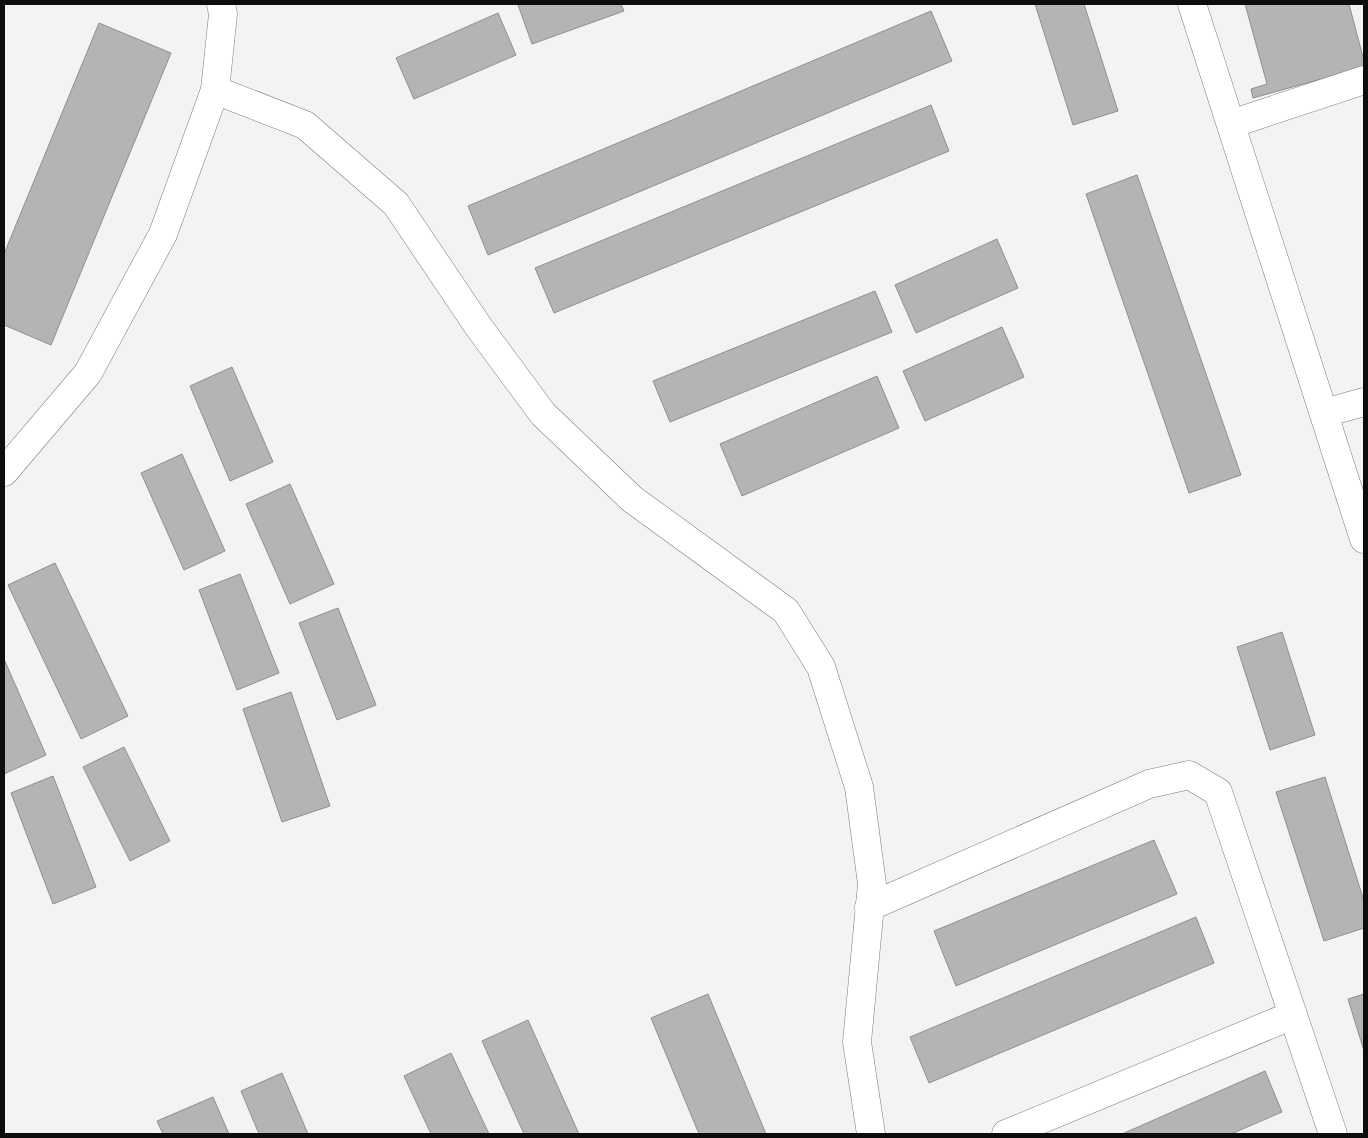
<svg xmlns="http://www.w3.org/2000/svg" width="1368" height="1138" font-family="Manrope,sans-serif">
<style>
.building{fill:#b6b4b2;stroke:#918f8d}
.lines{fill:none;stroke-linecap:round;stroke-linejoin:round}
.minor-casing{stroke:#7b7c7f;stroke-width:29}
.minor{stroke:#fff;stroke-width:28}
</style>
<rect width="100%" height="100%" fill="#f2f3f5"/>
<g class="building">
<path d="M523,4H621L624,11L532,44L518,5Z"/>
<path d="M1035,4H1084L1118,111L1073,125Z"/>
<path d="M1245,4H1349L1364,61V67L1253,98L1251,89L1267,84Z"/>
<path d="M931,11L952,61L488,255L468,206Z"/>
<path d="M498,13L516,55L414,99L396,58Z"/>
<path d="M99,23L171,53L51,345L4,325V254Z"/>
<path d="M931,105L949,151L554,313L535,268Z"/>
<path d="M1137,175L1241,475L1189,493L1086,194Z"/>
<path d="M997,239L1018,288L916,333L895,285Z"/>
<path d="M875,291L892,332L670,422L653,381Z"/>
<path d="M1002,327L1024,377L925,421L903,371Z"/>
<path d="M232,367L273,462L230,481L190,386Z"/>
<path d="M877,376L899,428L742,496L720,444Z"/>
<path d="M182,454L225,551L184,570L141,473Z"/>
<path d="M290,484L334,584L290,604L246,504Z"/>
<path d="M55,563L128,716L81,739L8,585Z"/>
<path d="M240,574L279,673L237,690L199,590Z"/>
<path d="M338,608L376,705L337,720L299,623Z"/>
<path d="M1282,632L1315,735L1270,750L1237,647Z"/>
<path d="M4,659L46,755L4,774Z"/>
<path d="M291,692L330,806L282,822L243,709Z"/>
<path d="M124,747L170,841L130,861L83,767Z"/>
<path d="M53,776L96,887L53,904L11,793Z"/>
<path d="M1325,777L1364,901V928L1324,941L1276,792Z"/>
<path d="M1154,840L1177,894L956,986L934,931Z"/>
<path d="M1196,917L1214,963L929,1083L910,1037Z"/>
<path d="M708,994L766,1134H699L651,1018Z"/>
<path d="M1364,994V1051L1348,999Z"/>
<path d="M528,1020L579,1134H524L482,1041Z"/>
<path d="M451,1053L489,1134H431L404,1076Z"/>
<path d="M1265,1071L1282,1112L1231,1134H1122Z"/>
<path d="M282,1073L308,1134H259L241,1091Z"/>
<path d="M213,1097L229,1134H163L157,1121Z"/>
</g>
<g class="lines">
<g class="minor-casing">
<g id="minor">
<path d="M1192,4L1364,539"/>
<path d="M215,90L305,125L396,204L478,326L543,414L632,499L786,611L821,667L859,787L872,884L857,1042L871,1134"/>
<path d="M1231,124L1364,80"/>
<path d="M1324,413L1364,402"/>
<path d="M4,472L88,373L163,234L215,90L223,14L221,4"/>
<path d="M869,907L1149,784L1189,775L1218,792L1333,1134"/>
<path d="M1006,1134L1293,1015"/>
</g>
</g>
<use href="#minor" class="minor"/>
</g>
<rect width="1368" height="1138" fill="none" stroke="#0d0d0e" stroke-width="10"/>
</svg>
